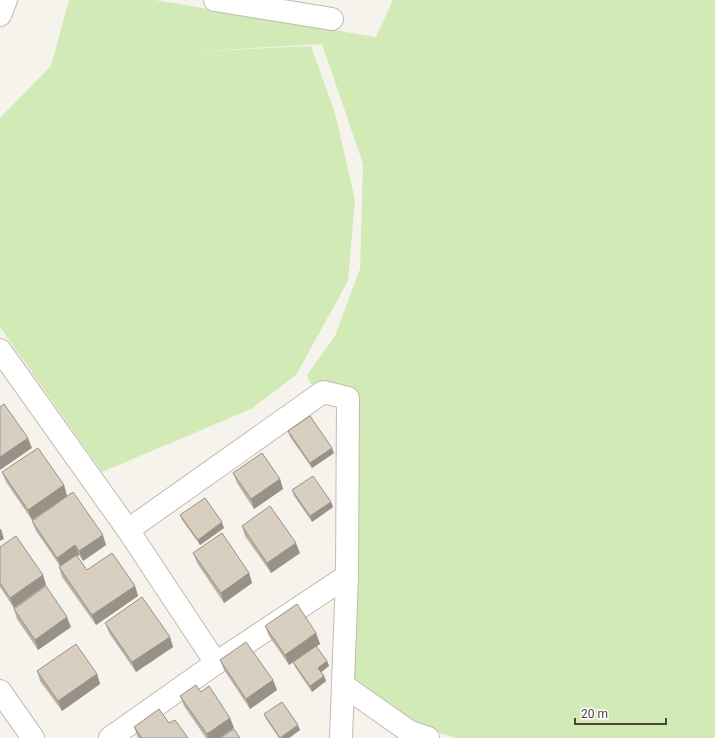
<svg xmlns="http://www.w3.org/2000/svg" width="715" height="738" font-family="Roboto,sans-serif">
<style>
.green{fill:#d2eab5}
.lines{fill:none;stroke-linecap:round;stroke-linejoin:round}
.minor-casing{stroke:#c2bbae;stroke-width:24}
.minor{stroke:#fff;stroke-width:22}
.wall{fill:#bab2a6}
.shaded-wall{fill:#979187}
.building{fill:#d8cfc1;stroke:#979187}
</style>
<rect width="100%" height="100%" fill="#f6f3ec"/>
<path class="green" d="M69,0H155L376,37L393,0H715V738H455L412,723L347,683L337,400L310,383L307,375L335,336L360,269L363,164L322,44L190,52L311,46L335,113L355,200L348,281L296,375L251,409L102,472L0,327V118L51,66Z"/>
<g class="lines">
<g class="minor-casing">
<g id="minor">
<path d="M215,0L332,19"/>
<path d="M0,15L6,0"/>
<path d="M0,350L128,530L323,392L348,398L347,576L341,738"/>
<path d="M128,530L216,663"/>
<path d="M343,685L410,732L428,738"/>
<path d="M0,691L33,738"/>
<path d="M110,738L216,663L347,576"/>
</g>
</g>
<use href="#minor" class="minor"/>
</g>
<g class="wall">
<path d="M288,431L334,453L312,468L290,437Z"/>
<path d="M2,472L64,485L67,496L32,520L6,482Z"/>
<path d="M233,473L280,479L283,489L254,509L237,483Z"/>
<path d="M292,490L331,502L333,507L312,522L294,496Z"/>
<path d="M180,515L224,528L200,545L182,520Z"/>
<path d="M32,521L106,545L83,561L79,555L77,556L87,570L135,586L138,596L96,625L62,577L59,567L60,566L36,531Z"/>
<path d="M242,526L300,553L271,573L245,536Z"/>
<path d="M0,547L43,575L46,585L14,608L0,587Z"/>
<path d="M193,553L249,573L252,583L224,603L197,563Z"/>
<path d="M14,609L71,627L38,650L17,619Z"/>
<path d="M105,623L170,637L173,647L136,672L109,633Z"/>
<path d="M265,626L316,633L320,644L316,646L327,661L329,666L321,672L324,676L326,681L312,692L295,667L293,662L289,665L269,636Z"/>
<path d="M220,660L273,680L277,690L250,709L224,670Z"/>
<path d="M37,671L97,674L100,684L62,711L40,681Z"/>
<path d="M201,692L230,718L234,728L219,738H206L184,706L180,696Z"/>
<path d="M264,714L300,730L289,738H279L266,719Z"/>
<path d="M169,723L188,738H138L134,727Z"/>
</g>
<g class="shaded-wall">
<path d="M28,438L32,448L0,470V457Z"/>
<path d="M332,448L334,453L312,468L310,463Z"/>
<path d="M280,479L283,489L254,509L251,499Z"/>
<path d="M64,485L67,496L32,520L28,510Z"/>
<path d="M331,502L333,507L312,522L310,516Z"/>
<path d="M222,522L224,528L200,545L198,540Z"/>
<path d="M0,529H1L4,539L0,541Z"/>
<path d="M103,535L106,545L83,561L79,551Z"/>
<path d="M296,543L300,553L271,573L267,563Z"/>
<path d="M75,545L79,555L61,568L57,558Z"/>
<path d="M249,573L252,583L224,603L221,593Z"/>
<path d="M43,575L46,585L14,608L10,598Z"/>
<path d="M135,586L138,596L96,625L92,615Z"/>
<path d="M67,617L71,627L38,650L35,640Z"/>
<path d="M316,633L320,644L289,665L285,655Z"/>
<path d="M170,637L173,647L136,672L132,662Z"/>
<path d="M327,661L329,666L320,673L318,668Z"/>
<path d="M97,674L100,684L62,711L58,701Z"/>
<path d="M324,676L326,681L312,692L310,686Z"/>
<path d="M273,680L277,690L250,709L246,699Z"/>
<path d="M230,718L234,728L219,738H208L207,734Z"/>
<path d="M298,725L300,730L289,738H281Z"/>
</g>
<g class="building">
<path d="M4,404L28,438L0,457V407Z"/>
<path d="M310,416L332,448L310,463L288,431Z"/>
<path d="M38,448L64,485L28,510L2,472Z"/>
<path d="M262,453L280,479L251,499L233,473Z"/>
<path d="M313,476L331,502L310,516L292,490Z"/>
<path d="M73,492L103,535L79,551L75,545L57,558L32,521Z"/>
<path d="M205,498L222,522L198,540L180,515Z"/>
<path d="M270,506L296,543L267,563L242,526Z"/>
<path d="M222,533L249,573L221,593L193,553Z"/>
<path d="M16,536L43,575L10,598L0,583V547Z"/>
<path d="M112,553L135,586L92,615L59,567L76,555L87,570Z"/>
<path d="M46,586L67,617L35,640L14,609Z"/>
<path d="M142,597L170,637L132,662L105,623Z"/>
<path d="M297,604L316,633L285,655L265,626Z"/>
<path d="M246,642L273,680L246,699L220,660Z"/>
<path d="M76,644L97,674L58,701L37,671Z"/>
<path d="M316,646L327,661L318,668L324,676L310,686L293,662Z"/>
<path d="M196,685L201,692L209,686L230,718L207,734L180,696Z"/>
<path d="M282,702L298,725L280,738L264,714Z"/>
<path d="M159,709L169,723L175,720L188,738H142L134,727Z"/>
<path d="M234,729L240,738H220Z"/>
</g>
<path d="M575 718v6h91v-6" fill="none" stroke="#4b4439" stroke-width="2"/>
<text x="581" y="718" font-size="12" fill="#4b4439" stroke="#ffffff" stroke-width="3" paint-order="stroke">20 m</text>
</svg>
